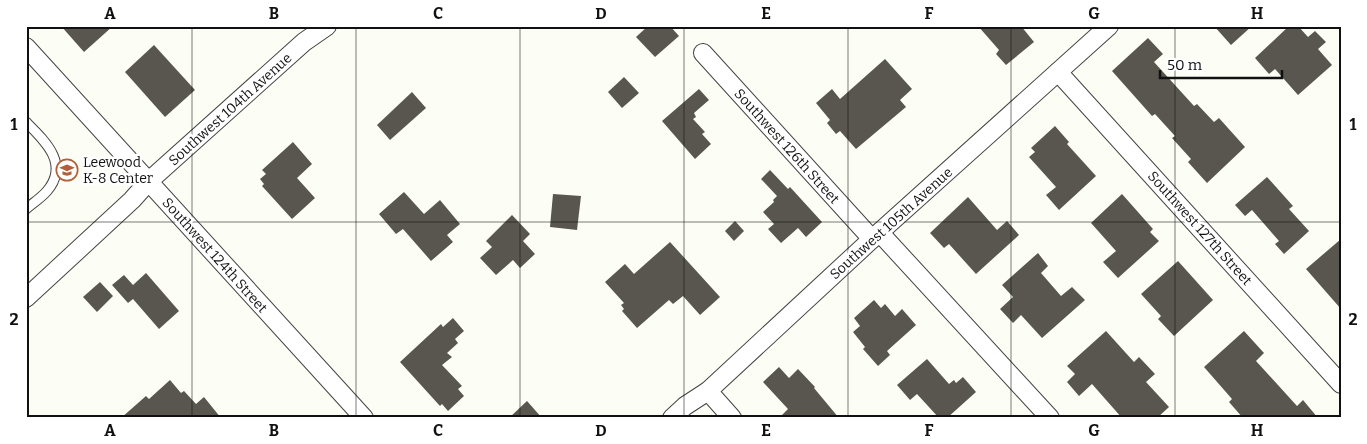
<svg xmlns="http://www.w3.org/2000/svg" width="1367" height="444" font-family="Bitter,serif">
<style>
.building{fill:#58564f}
.lines{fill:none;stroke-linecap:round;stroke-linejoin:round}
.lane-casing{stroke:#444;stroke-width:11}
.street-casing{stroke:#444;stroke-width:20}
.lane{stroke:#fff;stroke-width:9}
.street{stroke:#fff;stroke-width:18}
.grid{fill:none;stroke:#111;stroke-width:1;stroke-opacity:0.55}
.labels{text-anchor:middle;stroke-width:5;stroke-linejoin:round;paint-order:stroke}
.street-label{font-size:14px;fill:#111;stroke:#fff}
.poi-label{font-size:14px;fill:#111;stroke:#fff;text-anchor:start}
.neatline{fill:none;stroke:#111;stroke-width:2}
.grid-label{font-size:16px;text-anchor:middle;font-weight:bold;fill:#111}
</style>
<rect width="100%" height="100%" fill="#fcfef6"/>
<g class="building">
<path d="M61,26H113L84,52Z"/>
<path d="M648,26H670L679,36L655,57L636,37Z"/>
<path d="M978,26H1021L1034,42L1006,65L996,54L999,50Z"/>
<path d="M1214,26H1252L1231,45Z"/>
<path d="M1289,26H1298L1308,37L1315,31L1326,42L1318,49L1332,65L1298,95L1275,69L1269,74L1255,58Z"/>
<path d="M1148,38L1163,54L1154,62L1194,106L1197,104L1214,122L1219,118L1245,147L1207,183L1188,162L1191,159L1172,138L1175,136L1155,114L1152,116L1112,71Z"/>
<path d="M154,45L195,90L165,117L125,72Z"/>
<path d="M885,59L912,89L900,100L906,107L856,149L840,131L836,134L827,123L830,120L816,103L832,89L840,99Z"/>
<path d="M624,77L639,93L622,108L608,92Z"/>
<path d="M699,89L709,100L694,113L696,117L693,119L705,132L702,134L711,144L695,159L662,121Z"/>
<path d="M412,92L426,108L390,140L377,125Z"/>
<path d="M1055,126L1069,142L1067,144L1096,176L1059,210L1046,195L1056,187L1029,157L1035,152L1031,148Z"/>
<path d="M293,142L312,164L297,178L315,198L292,219L262,186L264,184L260,179L266,174L262,170Z"/>
<path d="M770,170L788,189L790,187L822,222L806,237L798,228L781,243L768,229L774,224L763,212L774,202L773,200L777,196L761,179Z"/>
<path d="M1267,177L1293,206L1289,209L1309,231L1284,254L1275,244L1279,241L1252,210L1245,216L1235,205Z"/>
<path d="M404,192L424,214L440,200L460,224L447,235L453,242L431,261L403,229L396,234L379,214Z"/>
<path d="M553,194L581,196L577,230L550,227Z"/>
<path d="M1122,194L1153,229L1150,232L1159,241L1118,278L1103,262L1116,251L1091,223Z"/>
<path d="M968,197L997,230L1007,221L1019,235L976,274L949,244L944,248L930,233Z"/>
<path d="M512,215L530,234L523,241L535,254L520,268L513,260L496,275L480,258L492,247L486,241Z"/>
<path d="M735,221L744,231L734,241L725,231Z"/>
<path d="M1341,239V309L1306,269Z"/>
<path d="M670,242L720,297L700,315L683,296L673,304L669,300L637,328L622,311L624,309L621,305L624,303L605,282L625,264L634,274Z"/>
<path d="M1038,253L1048,266L1041,273L1061,296L1072,287L1085,300L1042,338L1021,315L1013,323L1000,309L1013,297L1002,285Z"/>
<path d="M1178,261L1213,300L1174,336L1158,319L1161,316L1141,294Z"/>
<path d="M146,273L179,311L159,329L133,299L128,303L112,285L124,275L133,285Z"/>
<path d="M100,282L113,296L97,312L83,297Z"/>
<path d="M874,300L881,308L885,304L895,316L902,309L916,325L887,351L890,355L878,366L863,349L865,347L853,332L860,326L854,318Z"/>
<path d="M453,318L464,331L455,339L458,343L447,353L452,357L442,365L462,386L458,389L464,396L448,411L442,404L440,406L400,362L441,324L443,327Z"/>
<path d="M1106,331L1134,362L1139,357L1155,374L1146,382L1169,407L1157,418H1122L1092,384L1079,396L1067,382L1075,374L1067,366Z"/>
<path d="M1244,331L1264,353L1256,361L1297,406L1303,400L1318,418H1243L1229,402L1232,399L1204,367Z"/>
<path d="M927,359L949,384L954,380L956,383L963,377L976,392L947,418H939L917,394L910,400L897,385Z"/>
<path d="M779,367L789,378L798,369L815,387L814,388L839,418H779L788,409L763,382Z"/>
<path d="M170,380L181,393L184,391L196,404L204,397L221,418H121L146,396L149,399Z"/>
<path d="M527,401L542,418H509Z"/>
</g>
<g class="lines">
<g class="lane-casing">
<path id="lane" d="M26,122C45,141 70,164 47,191C41,198 33,203 26,209"/>
</g>
<g class="street-casing">
<g id="street">
<path d="M26,47L364,418"/>
<path d="M703,53L872,239"/>
<path d="M1058,72L1341,384"/>
<path d="M880,233L1050,418"/>
<path d="M26,298L132,200L149,181L304,42L327,26"/>
<path d="M708,391L732,418"/>
<path d="M672,418L685,406L708,391L872,239L1109,26"/>
</g>
</g>
<use href="#lane" class="lane"/>
<use href="#street" class="street"/>
</g>
<path class="grid" d="M192,26V418M356,26V418M520,26V418M684,26V418M848,26V418M1011,26V418M1175,26V418M26,222H1341"/>
<defs>
<g id="school-ring" transform="scale(1.125)"><circle r="9.5" fill="#fff" stroke="#b16139" stroke-width="1.5"/><path d="M0-5L7-2L0 1L-7-2ZM-4 1L0 2.5L4 1V4Q0 6-4 4Z" fill="#b16139"/></g>
</defs>
<g fill-rule="evenodd">
<use href="#school-ring" x="67" y="170"/>
</g>
<g class="labels">
<g class="street-label">
<text transform="translate(230 109) rotate(-42)" y="5">Southwest 104th Avenue</text>
<text transform="translate(787 146) rotate(48)" y="5">Southwest 126th Street</text>
<text transform="translate(891 223) rotate(-42)" y="5">Southwest 105th Avenue</text>
<text transform="translate(1200 228) rotate(48)" y="5">Southwest 127th Street</text>
<text transform="translate(215 255) rotate(48)" y="5">Southwest 124th Street</text>
</g>
<g class="poi-label">
<text x="83" y="167">Leewood<tspan x="83" dy="16">K-8 Center</tspan></text>
</g>
</g>
<rect width="1367" height="444" fill="none" stroke="#ffffff" stroke-width="55"/>
<path d="M1160 70v8h122v-8" fill="none" stroke="#111111" stroke-width="2.5"/>
<text x="1167" y="70" font-size="15" fill="#111111" stroke="#ffffff" stroke-width="4" paint-order="stroke">50 m</text>
<rect x="28" y="28" width="1312" height="388" class="neatline"/>
<g class="grid-label">
<text x="110" y="19">A</text>
<text x="274" y="19">B</text>
<text x="438" y="19">C</text>
<text x="601" y="19">D</text>
<text x="766" y="19">E</text>
<text x="929" y="19">F</text>
<text x="1094" y="19">G</text>
<text x="1257" y="19">H</text>
<text x="14" y="130">1</text>
<text x="1353" y="130">1</text>
<text x="14" y="325">2</text>
<text x="1353" y="325">2</text>
<text x="110" y="436">A</text>
<text x="274" y="436">B</text>
<text x="438" y="436">C</text>
<text x="601" y="436">D</text>
<text x="766" y="436">E</text>
<text x="929" y="436">F</text>
<text x="1094" y="436">G</text>
<text x="1257" y="436">H</text>
</g>
</svg>
